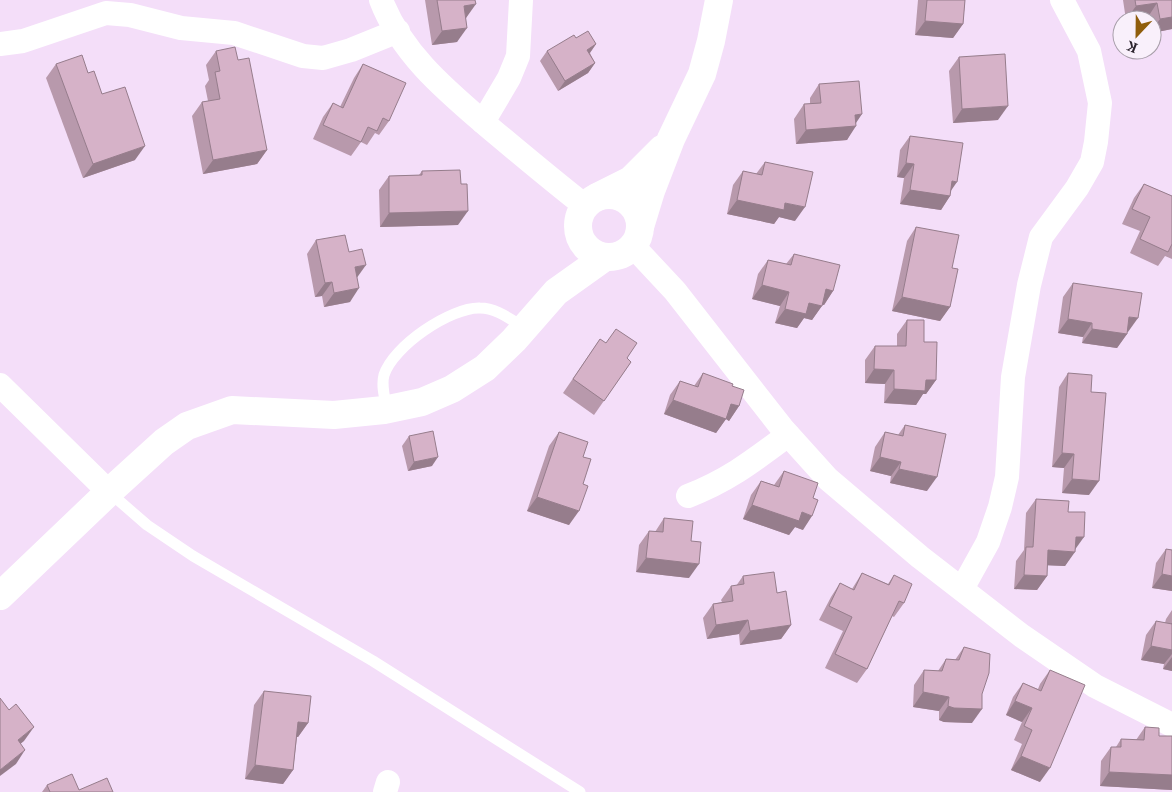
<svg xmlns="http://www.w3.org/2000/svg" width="1172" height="792" font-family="'PT Serif',serif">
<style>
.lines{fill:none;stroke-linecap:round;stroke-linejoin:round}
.service{stroke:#fff;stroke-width:11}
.minor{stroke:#fff;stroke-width:24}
.tertiary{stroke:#fff;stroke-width:28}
.wall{fill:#b899ac}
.shaded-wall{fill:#967d8c}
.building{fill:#d6b2c8;stroke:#967d8c}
</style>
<rect width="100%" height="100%" fill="#f4def9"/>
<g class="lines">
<g class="service">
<path d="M387,409C385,399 381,386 384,375C393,346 451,307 480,308C497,308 511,320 525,328"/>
<path d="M109,492L147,525L193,556L373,661L580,792"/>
</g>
<g class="minor">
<path d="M381,0C402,55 448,92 491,129C522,155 553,181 585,206"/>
<path d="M0,44L23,41L106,13L130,15L181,28L234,33L303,56L323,58L351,50L398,31"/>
<path d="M483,122L509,78L518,56L521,0"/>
<path d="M633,246L675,291L782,428L828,479L920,557L1022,636L1095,686L1172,725"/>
<path d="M0,385L109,492"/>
<path d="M688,496C729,480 753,461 788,435"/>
<path d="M962,589L988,542L1000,507L1007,477L1013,377L1029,285L1041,237L1077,188L1092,162L1096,142L1100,103L1089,51L1062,0"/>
<path d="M385,792L388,782"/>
</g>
<g class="tertiary">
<circle cx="609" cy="226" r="31"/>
<path d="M597,197L631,180L662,149"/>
<path d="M640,227L651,191L671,139L702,74L711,41L719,0"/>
<path d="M0,596L109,492L164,442L187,426L232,410L334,415L384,410L422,402L452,389L485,368L514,340L556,292L605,257"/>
</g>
</g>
<g class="wall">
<path d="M425,0H475L466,18L457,42L432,45Z"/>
<path d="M918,0H965L963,24L953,38L915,35Z"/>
<path d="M1123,0H1172V29L1152,33V20H1148V17L1126,20Z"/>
<path d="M576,38L596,44L590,53L595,63L588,73L558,91L540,61L547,51Z"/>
<path d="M216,51L238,60L267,150L257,164L203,174L192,116L202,102L208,101L205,86L209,80L206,65Z"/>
<path d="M959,57L998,120L953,123L949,71Z"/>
<path d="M56,64L88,73L102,94L135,160L83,178L46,78Z"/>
<path d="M363,64L389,121L379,135L375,133L367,145L361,142L351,156L313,139L323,117L333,103L340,107L354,78Z"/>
<path d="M819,84L856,122L847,140L796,144L794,119L804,104H810V98Z"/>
<path d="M910,136L950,196L941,210L900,204L904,178L897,177L900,150Z"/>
<path d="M765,162L795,221L779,217L774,224L727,214L733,185L743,171L756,174Z"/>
<path d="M422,171L458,225L380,227L379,190L389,176L419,175Z"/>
<path d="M1144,184L1172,196V259L1165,256L1158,266L1130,253L1140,231L1122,224L1134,198Z"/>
<path d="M916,227L952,268L950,307L940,321L892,311L907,241Z"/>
<path d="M316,240L349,252L357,277L350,302L324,307L322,296L315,297L307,254Z"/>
<path d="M794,254L833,291L824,305H822L812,320L804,318L797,328L775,323L780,306L752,299L758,274L768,260L786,264Z"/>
<path d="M1073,283L1128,332H1127V334L1117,348L1082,343L1083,337L1058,333L1063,297Z"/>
<path d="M907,320L924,342L936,380L926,394H923L916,405L884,403L885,384L865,383V360L875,346H897V334Z"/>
<path d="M600,339L631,362L594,415L563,393Z"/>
<path d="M703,373L732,386L739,406L729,421L726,419L716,433L664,414L670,395L680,381L694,386Z"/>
<path d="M1068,373L1089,495L1062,493L1064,468L1052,467L1059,387Z"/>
<path d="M905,425L927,491L890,483L891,476L870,471L875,447L885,432L898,435Z"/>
<path d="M559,432L583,457V484L569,525L527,511L549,446Z"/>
<path d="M409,436L432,466L408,471L402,446Z"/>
<path d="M784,471L803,530L795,527L789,535L743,519L751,495L761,481L774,485Z"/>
<path d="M1036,499L1068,512L1075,550L1065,566L1047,565V576L1037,590L1014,589L1016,561L1024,550L1026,513Z"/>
<path d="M664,518L691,541L689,578L636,572L639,545L649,531L655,532Z"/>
<path d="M1166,549L1172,550V591L1152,588L1156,563Z"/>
<path d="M862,573L888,584L894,575L904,603L894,617L892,616L867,669L857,683L825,668L843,631L819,620L831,597L840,583L852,589Z"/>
<path d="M743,576L777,593L791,625L781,639L740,645L739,634L707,639L703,618L713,604L722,602L721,600L731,586H736Z"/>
<path d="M1172,610V671L1163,669L1164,664L1141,660L1146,635L1156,621L1165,623L1166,619Z"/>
<path d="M964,647L972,723L944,722L939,720V711L913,707L914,685L924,670L938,671L946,659L955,660Z"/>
<path d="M1050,670L1040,782L1011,770L1022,744L1014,740L1022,722L1006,715L1013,697L1023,683L1038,689L1040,684Z"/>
<path d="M264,691L308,723L298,737H297L293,770L283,784L245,779L254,705Z"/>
<path d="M1145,727L1159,736H1172V790L1100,786L1101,761L1111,747H1116L1121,739L1136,740Z"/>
<path d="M47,785L79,790L113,792H42Z"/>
</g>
<g class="shaded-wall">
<path d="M1157,3L1148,17L1126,20L1136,6Z"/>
<path d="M476,4L466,18L464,6Z"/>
<path d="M1172,17V29L1152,33V30L1160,19Z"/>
<path d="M925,21L963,24L953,38L915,35Z"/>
<path d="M467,28L457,42L432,45L442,31Z"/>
<path d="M596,44L589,54L587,50Z"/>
<path d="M595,63L588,73L558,91L565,81Z"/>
<path d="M1008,106L998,120L953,123L962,109Z"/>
<path d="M862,114L854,126H856L847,140L796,144L806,130L855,115Z"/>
<path d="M145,146L135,160L83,178L93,164Z"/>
<path d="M267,150L257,164L203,174L213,160Z"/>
<path d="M906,163L914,164L904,178L897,177Z"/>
<path d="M952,181L957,182L948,195L950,196L941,210L900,204L910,190Z"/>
<path d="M737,200L785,203L805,207L795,221L779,217L774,224L727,214Z"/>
<path d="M468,211L458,225L380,227L389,213Z"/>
<path d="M366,265L356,279L355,267Z"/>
<path d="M332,282L322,296L315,297L325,283Z"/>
<path d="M762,285L789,292L780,306L752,299Z"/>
<path d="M359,288L350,302L324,307L334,293Z"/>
<path d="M826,289L833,291L824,305L816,303Z"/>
<path d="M902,297L950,307L940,321L892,311Z"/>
<path d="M809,303L822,306L812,320L804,318L797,328L775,323L785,309Z"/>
<path d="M1129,317L1138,318L1128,332L1119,331Z"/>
<path d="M1068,319L1092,323L1083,337L1058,333Z"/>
<path d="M1092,329L1127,334L1117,348L1082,343Z"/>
<path d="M874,369L894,370L885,384L865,383Z"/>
<path d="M926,380H936L926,394H923L916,405L884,403L894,389Z"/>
<path d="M673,400L731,404L739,406L729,421L726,419L716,433L664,414Z"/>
<path d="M1062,453L1074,454L1064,468L1052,467Z"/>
<path d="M438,457L432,466L408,471L414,462Z"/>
<path d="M880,457L901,462L891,476L870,471Z"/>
<path d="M899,469L937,477L927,491L890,483Z"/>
<path d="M1072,479L1099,481L1089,495L1062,493Z"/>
<path d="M537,497L579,511L569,525L527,511Z"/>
<path d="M752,505L802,512L812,516L803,530L795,527L789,535L743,519Z"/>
<path d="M1076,537H1084L1074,551Z"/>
<path d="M1048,550L1075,552L1065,566L1039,565Z"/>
<path d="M646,558L699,564L689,578L636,572Z"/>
<path d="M1162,574L1172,576V591L1152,588Z"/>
<path d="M1024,575L1047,576L1037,590L1014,589Z"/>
<path d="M748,620L739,634L707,639L716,625Z"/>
<path d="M791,625L781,639L740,645L750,631Z"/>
<path d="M1151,646L1172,650V654L1164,664L1141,660Z"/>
<path d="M1172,657V671L1163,669Z"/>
<path d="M923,692L949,697L939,711L913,707Z"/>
<path d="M1015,701L1032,708L1022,722L1006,715Z"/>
<path d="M948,706L982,709L972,723L944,722L939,720Z"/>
<path d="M298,722L308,723L298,737L289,736Z"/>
<path d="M34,727L24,741L8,754L18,740Z"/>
<path d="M25,750L16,764L0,776V770Z"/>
<path d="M1021,756L1050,768L1040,782L1011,770Z"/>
<path d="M255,765L293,770L283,784L245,779Z"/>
<path d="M1109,772L1172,775V790L1100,786Z"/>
</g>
<g class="building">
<path d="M437,0H475L476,4L464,6L467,28L442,31Z"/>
<path d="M927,0H965L963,24L925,21Z"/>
<path d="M1135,0H1172V17L1160,19L1157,3L1136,6Z"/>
<path d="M588,31L596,44L587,50L595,63L565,81L547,51L574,35L576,38Z"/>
<path d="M235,47L238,60L249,58L267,150L213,160L202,102L220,99L215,72L220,71L216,51Z"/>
<path d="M1005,54L1008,106L962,109L959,57Z"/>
<path d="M82,55L88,73L94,71L102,94L125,87L145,146L93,164L56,64Z"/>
<path d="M363,64L406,83L389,121L383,118L377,131L368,127L361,142L323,125L333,103L343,108Z"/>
<path d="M859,81L862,114L855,115L856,126L806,130L804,104L821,103L819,84Z"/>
<path d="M910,136L963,143L957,182L952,181L950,196L910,190L914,164L906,163Z"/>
<path d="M765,162L813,172L805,207L785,203L784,210L737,200L743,171L762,175Z"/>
<path d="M460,170L461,184H467L468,211L389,213V176L422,175V171Z"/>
<path d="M1144,184L1172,196V244L1168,252L1140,239L1150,217L1132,209Z"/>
<path d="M916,227L959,235L952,268L958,269L950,307L902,297Z"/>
<path d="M345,235L349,252L362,249L366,265L355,267L359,288L334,293L332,282L325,283L316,240Z"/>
<path d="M794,254L840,265L833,291L826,289L822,306L809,303L806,314L785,309L789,292L762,285L768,260L791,265Z"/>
<path d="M1073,283L1142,293L1138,318L1129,317L1127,334L1092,329V323L1068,319Z"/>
<path d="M907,320H924V342H937L936,380H926L925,391L894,389V370L874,369L875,346H906Z"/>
<path d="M616,329L637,343L627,358L631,362L604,401L573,379L600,339L606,343Z"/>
<path d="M703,373L733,384L732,386L744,390L739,406L731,404L726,419L673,400L680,381L698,387Z"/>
<path d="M1068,373L1092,375L1091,392L1106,393L1099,481L1072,479L1074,454L1062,453Z"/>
<path d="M905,425L946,434L937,477L899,469L901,462L880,457L885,432L903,436Z"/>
<path d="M433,431L438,457L414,462L409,436Z"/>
<path d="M559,432L588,442L583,457L591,459L583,484L588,486L579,511L537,497Z"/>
<path d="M784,471L818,483L813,498L818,500L812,516L802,512L799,521L752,505L761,481L779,487Z"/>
<path d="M1036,499L1069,501L1068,512H1085L1084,537H1076L1075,552L1048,550L1047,576L1024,575L1026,547H1033Z"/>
<path d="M664,518L693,521L691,541L701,542L699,564L646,558L649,531L663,532Z"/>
<path d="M1166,549L1172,550V576L1162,574Z"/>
<path d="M774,572L777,593L786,591L791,625L750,631L748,620L716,625L713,604L733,601L731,586L744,584L743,576Z"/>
<path d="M862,573L889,585L894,575L912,584L904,603L899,601L867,669L835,654L852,617L829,606L840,583L854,590Z"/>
<path d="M1156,621L1172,624V623V650L1151,646Z"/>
<path d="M964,647L990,654L989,673L982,694V709L954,708L948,706L949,697L923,692L924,670L942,671L946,659L959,660Z"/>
<path d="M1050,670L1085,685L1050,768L1021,756L1032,730L1024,726L1032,708L1015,701L1023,683L1041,691Z"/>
<path d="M264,691L311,696L308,723L298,722L293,770L255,765Z"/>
<path d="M0,698L9,710L16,704L34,727L18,740L25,750L0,770Z"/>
<path d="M1145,727L1159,728V736H1172V775L1109,772L1111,747H1121V739L1144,740Z"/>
<path d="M72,774L79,790L107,778L113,792H50L47,785Z"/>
</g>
<g transform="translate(1137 35) rotate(202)"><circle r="24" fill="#f9f0fb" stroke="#a79ea9"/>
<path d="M0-4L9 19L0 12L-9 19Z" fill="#905d0c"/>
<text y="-8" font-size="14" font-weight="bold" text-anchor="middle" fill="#2c242e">K</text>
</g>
</svg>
